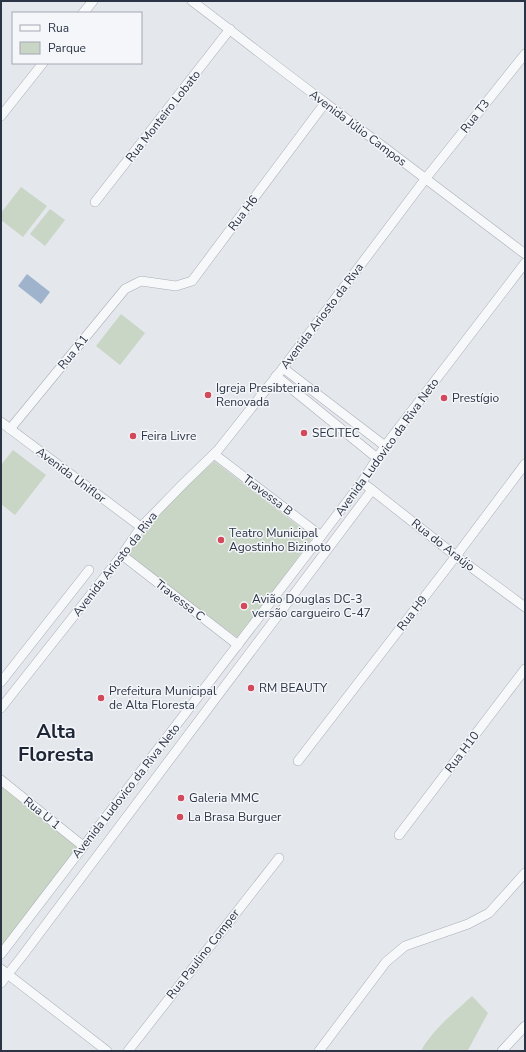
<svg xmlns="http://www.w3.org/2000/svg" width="526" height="1052" font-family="'Nunito Sans',sans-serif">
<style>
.green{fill:#c9d6c5}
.water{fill:#9fb4cc}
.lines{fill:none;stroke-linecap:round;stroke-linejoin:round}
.minor-casing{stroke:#a9aeb7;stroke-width:10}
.minor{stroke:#f7f8fa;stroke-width:9}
.poi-dot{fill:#d1495b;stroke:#f4f6f9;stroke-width:1.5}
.labels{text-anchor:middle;stroke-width:3;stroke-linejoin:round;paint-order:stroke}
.street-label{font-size:12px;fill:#2b3445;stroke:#f4f6f9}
.poi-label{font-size:12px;fill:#2b3445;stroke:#f4f6f9;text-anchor:start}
.town-label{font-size:20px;font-weight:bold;fill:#1d2536;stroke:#f4f6f9}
</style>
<rect width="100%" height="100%" fill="#e4e7ec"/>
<g class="green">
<path d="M21,187L47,206L23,237L1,220V213Z"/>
<path d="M50,209L65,220L45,246L30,234Z"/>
<path d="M121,314L145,333L120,365L96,346Z"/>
<path d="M13,450L46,475L15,515L1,504V465Z"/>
<path d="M214,461L313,537L239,639L127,555L161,513L185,488Z"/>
<path d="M1,784L79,847L1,947Z"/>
<path d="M472,996L488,1013L468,1050L469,1051H421C432,1030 455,1012 472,996Z"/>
</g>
<path class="water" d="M27,274L50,292L41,304L18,286Z"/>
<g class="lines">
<g class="minor-casing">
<g id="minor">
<path d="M192,1C237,35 281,70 327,104C393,154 459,204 525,254"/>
<path d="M83,13L93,1"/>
<path d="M1,116L43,63"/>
<path d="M95,202L230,29"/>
<path d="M283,368L385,446"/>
<path d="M276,376L377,458"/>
<path d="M1,422L141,527"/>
<path d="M10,429L125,289L141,281L176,286L192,281L325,103"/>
<path d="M214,454L321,536"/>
<path d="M367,486L456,556L525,607"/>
<path d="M122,555L238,645"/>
<path d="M1,682L89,570"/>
<path d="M1,708L122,555L141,527L184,483L218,450L283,368L426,178L525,54"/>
<path d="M298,761L456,556L525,464"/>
<path d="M1,780L83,846"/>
<path d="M399,835L525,669"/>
<path d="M1,954L321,536L362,482L385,446L525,263"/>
<path d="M1,969L107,1051"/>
<path d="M1,983L23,955L372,490"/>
<path d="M128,1051L279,858"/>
<path d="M319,1051L386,962L405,946L468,924L489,913L525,873"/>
<path d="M502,1051L525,1026"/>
</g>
</g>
<use href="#minor" class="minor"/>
</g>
<g class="poi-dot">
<circle cx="208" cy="395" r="4"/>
<circle cx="444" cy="398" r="4"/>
<circle cx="304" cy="433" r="4"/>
<circle cx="133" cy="436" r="4"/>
<circle cx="221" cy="540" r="4"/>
<circle cx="244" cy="606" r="4"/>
<circle cx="251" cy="688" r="4"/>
<circle cx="101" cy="698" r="4"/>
<circle cx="181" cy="798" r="4"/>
<circle cx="180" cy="817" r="4"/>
</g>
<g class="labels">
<g class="street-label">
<text transform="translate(163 116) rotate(-52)" y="4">Rua Monteiro Lobato</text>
<text transform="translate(475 116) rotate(-52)" y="4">Rua T3</text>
<text transform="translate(358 128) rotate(37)" y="4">Avenida Júlio Campos</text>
<text transform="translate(243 213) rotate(-53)" y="4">Rua H6</text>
<text transform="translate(322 316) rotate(-53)" y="4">Avenida Ariosto da Riva</text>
<text transform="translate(73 352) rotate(-51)" y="4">Rua A1</text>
<text transform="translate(387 447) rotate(-54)" y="4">Avenida Ludovico da Riva Neto</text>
<text transform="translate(71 475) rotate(37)" y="4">Avenida Uniflor</text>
<text transform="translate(268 495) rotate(37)" y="4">Travessa B</text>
<text transform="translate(443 545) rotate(38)" y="4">Rua do Araújo</text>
<text transform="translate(115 564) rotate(-52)" y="4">Avenida Ariosto da Riva</text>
<text transform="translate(180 600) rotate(38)" y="4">Travessa C</text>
<text transform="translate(412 613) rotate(-52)" y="4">Rua H9</text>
<text transform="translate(462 752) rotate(-53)" y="4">Rua H10</text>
<text transform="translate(126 791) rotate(-52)" y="4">Avenida Ludovico da Riva Neto</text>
<text transform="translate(42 813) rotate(39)" y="4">Rua U 1</text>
<text transform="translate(203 954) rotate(-52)" y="4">Rua Paulino Comper</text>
</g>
<g class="poi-label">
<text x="216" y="392">Igreja Presibteriana<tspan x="216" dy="14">Renovada</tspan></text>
<text x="452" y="402">Prestígio</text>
<text x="312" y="437">SECITEC</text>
<text x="141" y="440">Feira Livre</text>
<text x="229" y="537">Teatro Municipal<tspan x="229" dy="14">Agostinho Bizinoto</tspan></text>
<text x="252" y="603">Avião Douglas DC-3<tspan x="252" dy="14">versão cargueiro C-47</tspan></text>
<text x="259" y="692">RM BEAUTY</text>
<text x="109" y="695">Prefeitura Municipal<tspan x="109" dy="14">de Alta Floresta</tspan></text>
<text x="189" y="802">Galeria MMC</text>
<text x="188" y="821">La Brasa Burguer</text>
</g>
<g class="town-label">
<text x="56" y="738">Alta<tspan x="56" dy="23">Floresta</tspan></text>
</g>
</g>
<rect width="526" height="1052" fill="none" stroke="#2b3445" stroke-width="4"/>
<rect x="12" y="12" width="130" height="52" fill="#f4f6f9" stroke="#a4a8b1"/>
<rect x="20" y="25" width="20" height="6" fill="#f7f8fa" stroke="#a4a8b1"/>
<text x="48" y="32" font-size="12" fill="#2b3445">Rua</text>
<rect x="20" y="42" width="20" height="12" fill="#c9d6c5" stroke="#a4a8b1"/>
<text x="48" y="52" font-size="12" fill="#2b3445">Parque</text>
</svg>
